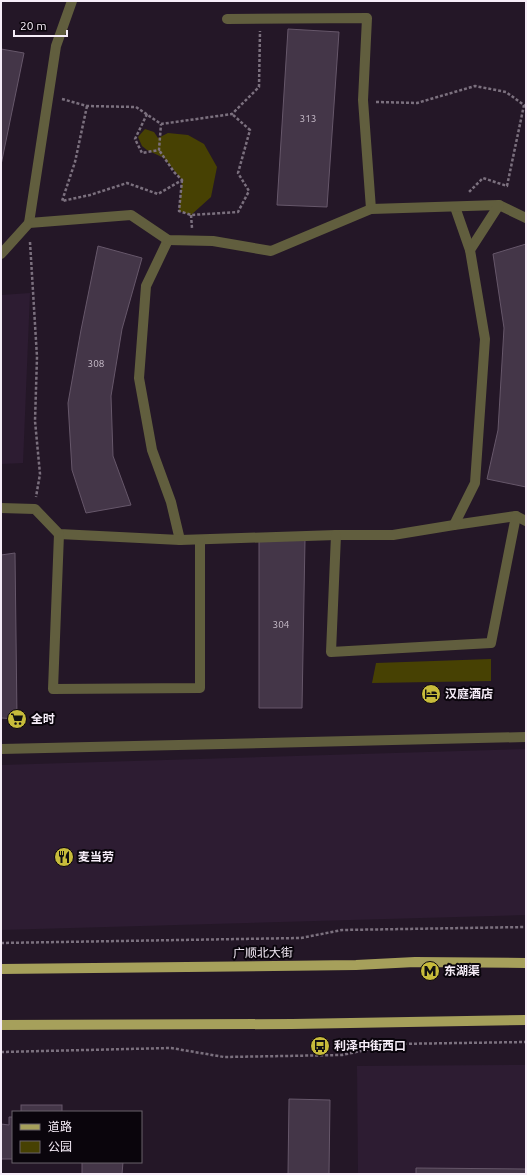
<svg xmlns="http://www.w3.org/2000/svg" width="527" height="1175" font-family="Ubuntu,'Noto Sans SC',sans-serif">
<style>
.built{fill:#2d1c32}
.green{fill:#474103}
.building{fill:#443648;stroke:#66576a}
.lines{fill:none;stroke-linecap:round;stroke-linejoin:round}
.path{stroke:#7b707e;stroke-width:2.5;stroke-dasharray:3 2;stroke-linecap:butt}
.street{stroke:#615e3e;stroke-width:10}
.primary{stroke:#a6a05b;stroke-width:10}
.labels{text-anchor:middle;stroke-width:4;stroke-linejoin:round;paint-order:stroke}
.number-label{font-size:10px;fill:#cabfcc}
.poi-label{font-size:12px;font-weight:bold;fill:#f6edf8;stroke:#0a050c;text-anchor:start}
.street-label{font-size:12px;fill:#f6edf8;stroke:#0a050c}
</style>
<rect width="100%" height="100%" fill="#241727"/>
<g class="built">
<path d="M30,293L23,463L1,464V295Z"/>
<path d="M526,749V915L1,930V765Z"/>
<path d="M526,1065V1174H358L357,1066Z"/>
</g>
<g class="green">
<path d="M145,129L154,132L158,138L168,133L188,135L204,144L217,167L211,197L191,215L179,211L182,180L164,158L147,150L142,146L138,137Z"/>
<path d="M491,659V681L372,683L376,663Z"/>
</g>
<g class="building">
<path d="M288,29L339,32L327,207L277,205Z"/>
<path d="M1,49L24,53L1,165Z"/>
<path d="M526,244V487L487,479L498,430L504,328L493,254Z"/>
<path d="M98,246L142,258L122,329L111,396L113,456L131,505L86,513L72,470L68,403L81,330Z"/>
<path d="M305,539L302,708H259V540Z"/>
<path d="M15,553L17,719L1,718V555Z"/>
<path d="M289,1099L330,1100L329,1174H288Z"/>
<rect x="21" y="1105" width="41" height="7"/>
<path d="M9,1117H13V1159H1V1124L9,1125Z"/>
<path d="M82,1162H123L122,1174H82Z"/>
<path d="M416,1168L526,1169V1174H416Z"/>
</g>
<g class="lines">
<g class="path">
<path d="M62,99L87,106L136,107L161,124L232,114L259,87L260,31"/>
<path d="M376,102L417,103L475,86L506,92L524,105L507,186L483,178L469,192"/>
<path d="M87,106L75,162L62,201L90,195L127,183L158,194L182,180L174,172L159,150"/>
<path d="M147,114L135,139L142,153L159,150L161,124"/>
<path d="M182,180L179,211L191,215L238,212L249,191L238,173L250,130L232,114"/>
<path d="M191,215L192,228"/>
<path d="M30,242L37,357L35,421L40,474L36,497"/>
<path d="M1,943L301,938L342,930L526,927"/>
<path d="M1,1052L171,1048L224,1057L342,1055L394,1044L526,1042"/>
</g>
<g class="street">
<path d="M227,19L367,18L363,100L371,209"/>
<path d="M455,207L470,250"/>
<path d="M29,223L56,46L72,1"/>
<path d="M168,240L146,286L139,378L152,450L171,502L180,540"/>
<path d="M1,254L29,223L131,215L168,240L213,241L271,251L371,209L499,205L526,218"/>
<path d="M1,508L35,509L59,534L180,540L336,535H393L454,525L516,516L526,521"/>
<path d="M454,525L475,483L485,339L470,250L499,205"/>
<path d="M59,534L53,689L200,688V540"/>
<path d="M336,535L331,652L491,643L516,516"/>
<path d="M1,749L526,737"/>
</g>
<g class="primary">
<path d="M1,969L356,965L415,962L526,963"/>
<path d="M1,1025L292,1024L526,1020"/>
</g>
</g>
<defs>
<g id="hotel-disc" transform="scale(1)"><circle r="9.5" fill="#c7bb3b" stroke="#0a050c"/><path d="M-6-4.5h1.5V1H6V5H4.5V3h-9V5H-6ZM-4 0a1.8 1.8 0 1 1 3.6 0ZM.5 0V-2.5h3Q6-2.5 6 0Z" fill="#111"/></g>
<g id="supermarket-disc" transform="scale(1)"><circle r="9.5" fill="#c7bb3b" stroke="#0a050c"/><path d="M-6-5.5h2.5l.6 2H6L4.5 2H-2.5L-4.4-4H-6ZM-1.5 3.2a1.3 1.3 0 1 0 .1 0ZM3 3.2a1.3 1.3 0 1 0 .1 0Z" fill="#111"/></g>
<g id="restaurant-disc" transform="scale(1)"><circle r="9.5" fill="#c7bb3b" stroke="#0a050c"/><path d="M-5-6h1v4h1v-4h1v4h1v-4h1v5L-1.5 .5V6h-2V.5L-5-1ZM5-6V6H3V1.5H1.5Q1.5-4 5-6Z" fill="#111"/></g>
<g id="metro-disc" transform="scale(1)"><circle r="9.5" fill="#c7bb3b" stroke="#0a050c"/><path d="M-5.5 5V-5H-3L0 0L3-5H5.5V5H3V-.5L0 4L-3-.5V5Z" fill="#111"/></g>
<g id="bus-disc" transform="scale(1)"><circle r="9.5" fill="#c7bb3b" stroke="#0a050c"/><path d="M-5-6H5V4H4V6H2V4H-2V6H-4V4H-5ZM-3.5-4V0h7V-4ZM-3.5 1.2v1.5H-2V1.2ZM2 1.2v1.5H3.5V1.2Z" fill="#111"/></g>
</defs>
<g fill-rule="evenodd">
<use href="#hotel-disc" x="431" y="694"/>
<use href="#supermarket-disc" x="17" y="719"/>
<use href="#restaurant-disc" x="64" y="857"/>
<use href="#metro-disc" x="430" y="971"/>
<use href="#bus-disc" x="320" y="1046"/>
</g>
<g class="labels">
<g class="number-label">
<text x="308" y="122">313</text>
<text x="96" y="367">308</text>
<text x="281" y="628">304</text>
</g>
<g class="poi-label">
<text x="445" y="698">汉庭酒店</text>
<text x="31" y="723">全时</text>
<text x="78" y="861">麦当劳</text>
<text x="444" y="975">东湖渠</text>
<text x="334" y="1050">利泽中街西口</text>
</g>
<g class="street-label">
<text transform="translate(263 953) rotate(-1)" y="4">广顺北大街</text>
</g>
</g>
<rect width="527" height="1175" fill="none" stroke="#f6edf8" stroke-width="4"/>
<rect x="12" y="1111" width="130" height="52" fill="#0a050c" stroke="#68626a"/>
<rect x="20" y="1124" width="20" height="6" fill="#a6a05b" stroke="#68626a"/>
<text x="48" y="1131" font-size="12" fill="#f6edf8">道路</text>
<rect x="20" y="1141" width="20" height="12" fill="#474103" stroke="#68626a"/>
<text x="48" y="1151" font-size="12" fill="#f6edf8">公园</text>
<path d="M14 30v6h53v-6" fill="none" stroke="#f6edf8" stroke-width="2"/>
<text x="20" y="30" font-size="12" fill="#f6edf8" stroke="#0a050c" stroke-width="3" paint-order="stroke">20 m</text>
</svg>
